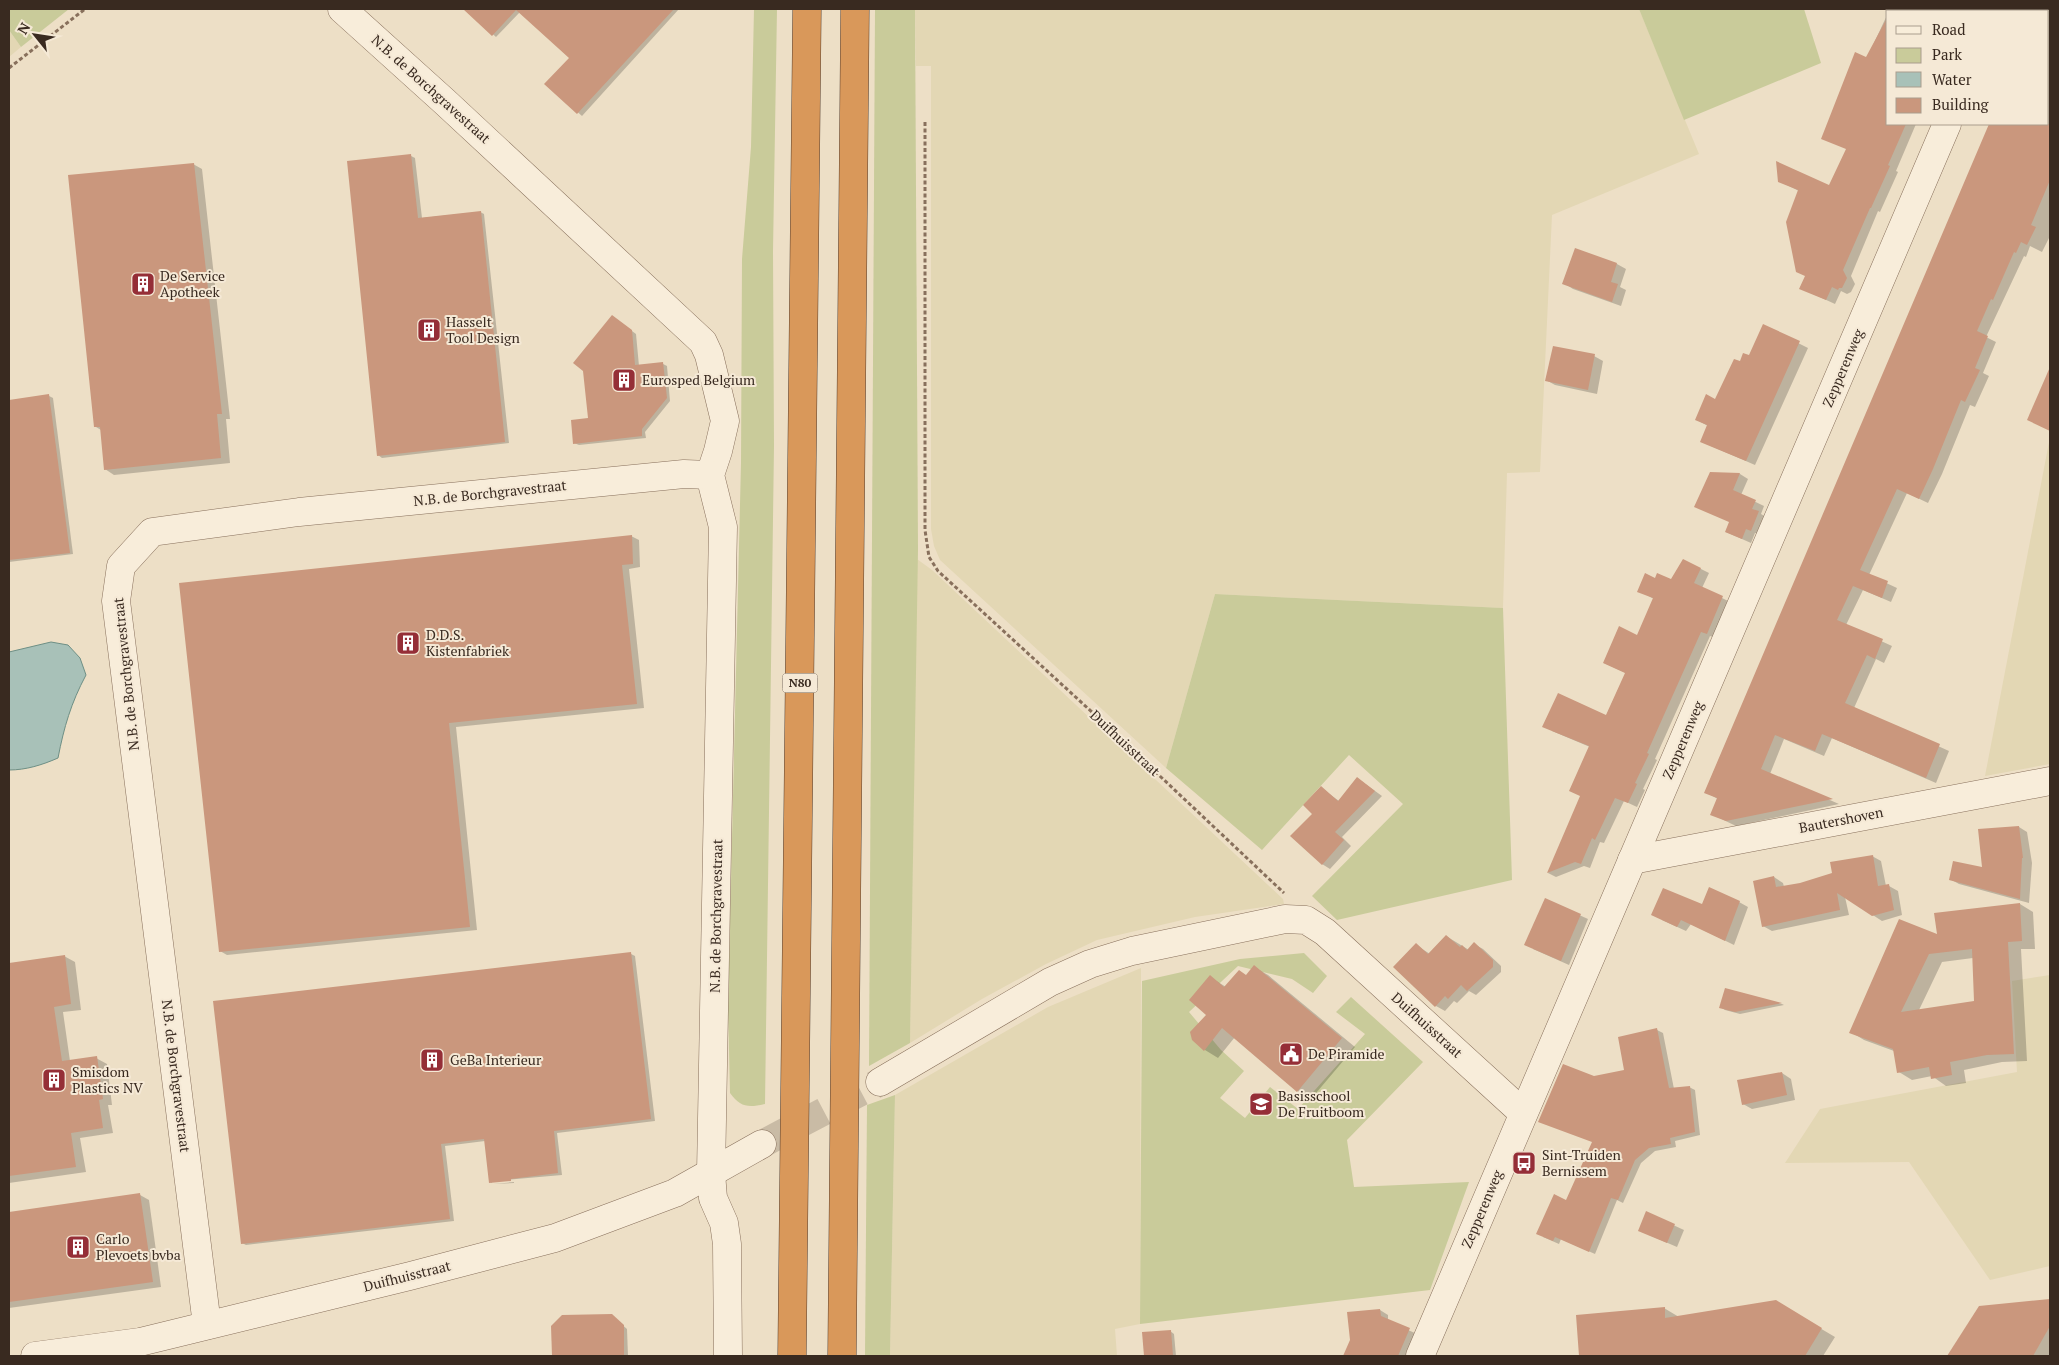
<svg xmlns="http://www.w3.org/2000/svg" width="2059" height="1365" font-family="'PT Serif',serif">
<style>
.farmland{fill:#e3d7b4}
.green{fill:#c9cb9a}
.water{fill:#a8c1b8;stroke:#6e8f85}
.shadow{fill:#0003;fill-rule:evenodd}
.building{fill:#ca977d;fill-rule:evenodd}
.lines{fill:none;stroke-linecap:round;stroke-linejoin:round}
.minor-tunnel{stroke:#c9bba5;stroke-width:28;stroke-dasharray:28 14;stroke-linecap:butt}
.minor-casing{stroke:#88705c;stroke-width:29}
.highway-casing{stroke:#563f30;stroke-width:29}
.path{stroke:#88705c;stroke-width:3;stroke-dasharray:4 2.5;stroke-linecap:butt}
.minor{stroke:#f8edda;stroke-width:28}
.highway{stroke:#d9985a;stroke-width:28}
.labels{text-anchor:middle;stroke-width:4;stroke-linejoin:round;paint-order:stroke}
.shield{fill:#f5e9d6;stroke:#716357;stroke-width:1}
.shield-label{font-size:12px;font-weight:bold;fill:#392a20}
.street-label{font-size:14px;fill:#392a20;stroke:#f5e9d6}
.poi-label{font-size:14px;fill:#392a20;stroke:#f5e9d6;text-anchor:start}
</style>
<rect width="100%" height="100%" fill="#eddfc6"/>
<g class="farmland">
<path d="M915,9H1639L1699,154L1552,215L1540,472L1507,473L1503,608L1215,594L1166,768L940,560L934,546L931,529V66H916Z"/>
<path d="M9,30L21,47L9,57Z"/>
<path d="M2050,437V764L1985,776Z"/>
<path d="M917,559L932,570L1283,899L1284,904L1195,917L1097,940L1046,964L982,999L910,1043Z"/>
<path d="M1141,968L1140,1324L1115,1329L1117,1356H890L895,1095L1048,1007Z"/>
<path d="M2050,975V1266L1990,1280L1909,1162L1785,1163L1820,1109L2017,1072L2012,981Z"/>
</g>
<g class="green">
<path d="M9,9H69L21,47L9,30Z"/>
<path d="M754,9H777L773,251L774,446L765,1104C748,1108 740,1107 730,1093L728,1006L741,463L742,259L751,147Z"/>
<path d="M875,9H915L918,550L910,1043L869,1066Z"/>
<path d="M1639,9H1804L1821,63L1684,120Z"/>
<path d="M1215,594L1503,608L1512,880L1337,920L1312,896L1403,804L1349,755L1262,850L1166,768Z"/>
<path d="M1304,953L1327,976L1313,993L1292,979L1238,966L1189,1012L1221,1050L1244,1071L1220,1098L1245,1118L1270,1087L1298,1109L1365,1034L1336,1012L1351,997L1423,1062L1347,1140L1354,1187L1469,1182L1430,1290L1140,1324L1142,981L1240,959Z"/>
<path d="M895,1095L890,1356H865L867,1105Z"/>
</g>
<path class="water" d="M51,642L68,645L80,658L86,675C71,703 64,727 58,758C42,765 26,770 9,770V652Z"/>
<g class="shadow">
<path d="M482,9H679L582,116L546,84L570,58L520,12L496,37L474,17Z"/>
<path d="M1890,9H1965L1964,11H1888Z"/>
<path d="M2039,9H2050V236L2042,252L2030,246L2026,257L2024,256L1986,337L1996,342L1983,373L1989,376L1975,407L1970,405L1942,474L1928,503L1907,493L1869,575L1897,588L1891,602L1863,590L1846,625L1892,646L1884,663L1876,659L1854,708L1949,751L1936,783L1832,738L1824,756L1784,739L1770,774L1839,804L1736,826L1711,814L1718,799L1705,792L1991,124H2048V11H2038Z"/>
<path d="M1888,13V124H1916L1896,171L1898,172L1880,212L1878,211L1851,276L1855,284L1851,292L1847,294L1841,291L1835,304L1800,288L1806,276L1799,191L1779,181L1830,186L1847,149L1867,58Z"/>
<path d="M411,156L415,158L422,218L480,212L484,214L509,443L382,458L378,455Z"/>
<path d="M193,164L202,169L230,419H226L230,463L114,475L105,469L101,430L96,427Z"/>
<path d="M1576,250L1617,264L1626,269L1620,287L1626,290L1621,306L1573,289L1564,283Z"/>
<path d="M616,319L636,334L639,366L663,364L667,366L670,401L645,432L646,438L579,445L574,443L589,420L584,370Z"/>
<path d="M1764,326L1808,348L1755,465L1711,446L1708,426L1697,420L1716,400L1740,362L1750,357Z"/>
<path d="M1594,356L1603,361L1597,394L1555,385L1546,380Z"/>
<path d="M49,396L53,398L73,554L9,562V401Z"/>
<path d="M1711,473L1740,474L1748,479L1741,495L1764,506L1761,514L1766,517L1759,534L1755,533L1751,543L1726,532L1730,522Z"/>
<path d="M631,536L639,540L640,567L629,569L644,708L456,727L477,930L227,955L220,951Z"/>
<path d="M1683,560L1709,573L1702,588L1730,602L1715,638L1710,636L1655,759L1657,760L1643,789L1645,790L1637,807L1624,801L1604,843L1600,842L1590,868L1584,866L1556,877L1548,873L1581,796L1590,747L1552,731L1606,716L1626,673L1604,663L1638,637L1654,599L1639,591L1656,579L1671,581Z"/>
<path d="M1357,778L1382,796L1342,837L1351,846L1330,869L1322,864L1313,813L1321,788L1339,801Z"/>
<path d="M2019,827L2027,832L2032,863L2029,903L1959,884L1950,879L1983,868Z"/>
<path d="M1872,856L1881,861L1886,886H1889L1898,891L1902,915L1882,921L1845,897L1849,915L1772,931L1763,926L1774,877L1783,883L1784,887L1800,884L1833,874Z"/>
<path d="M1546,900L1588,919L1569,965L1533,949Z"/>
<path d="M1739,902L1748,907L1734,945L1691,924L1686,931L1662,920L1702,906Z"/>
<path d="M2020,904L2033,912L2035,949H2021L2027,1061L2002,1062L1964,1070L1966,1083L1946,1086L1932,1076L1912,1080L1899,1072L1894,1051L1864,1040L1851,1032L1938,936ZM1973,958L1976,1002L1919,1010L1942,962Z"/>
<path d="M1446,936L1469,950L1474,944L1483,949L1501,966V972L1476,995L1469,991L1457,1003L1454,1001L1445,1011L1436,1006L1394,967L1416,945L1430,954Z"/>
<path d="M631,954L635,956L655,1121L557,1133L562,1175L492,1181V1183L490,1182L485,1141L445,1146L454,1221L246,1245L242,1243Z"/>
<path d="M64,956L75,962L81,1010L63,1012L70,1061L96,1058L107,1064L112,1105H108L113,1133L80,1138L86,1172L9,1183V964Z"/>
<path d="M1254,967L1268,975L1355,1047L1311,1099L1298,1091L1235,1037L1218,1058L1205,1050L1210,977L1226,987L1247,976Z"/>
<path d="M1726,989L1782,1004L1784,1005L1740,1014L1725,1010L1721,1007Z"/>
<path d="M1657,1030L1663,1033L1674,1089L1689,1087L1695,1090L1700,1135L1675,1141L1676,1147L1655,1151L1641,1163L1623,1203L1617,1200L1595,1254L1561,1239L1559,1244L1543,1237L1567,1201L1593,1142L1594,1077L1626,1071Z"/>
<path d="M1782,1073L1791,1079L1795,1100L1752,1109L1743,1104Z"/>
<path d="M514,1182V1183L493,1184Z"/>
<path d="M140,1195L149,1200L161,1287L9,1308V1213Z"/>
<path d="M1647,1213L1684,1230L1677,1247L1649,1235Z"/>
<path d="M2050,1301V1356H1949L1979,1307Z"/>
<path d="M1776,1302L1835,1337L1823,1356H1580L1577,1317L1664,1308L1679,1317Z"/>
<path d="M1380,1310L1388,1315V1321L1417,1334L1408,1356H1344L1351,1341Z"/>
<path d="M612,1316L627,1329L628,1356H553V1327Z"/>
<path d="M1170,1331L1174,1334L1176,1356H1146L1144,1333Z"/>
</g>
<g class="building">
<path d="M463,9H674L577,114L544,84L569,58L516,10L492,36Z"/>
<path d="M1888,16V124H1906L1888,165L1890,166L1871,208H1870L1843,270L1847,278L1842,288H1839L1838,290L1832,287L1826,300L1799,289L1805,276L1796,272L1786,222L1798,190L1778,182L1776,161L1829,185L1846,149L1821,139L1855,52L1866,57Z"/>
<path d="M1989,124H2050V180L2031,225L2036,227L2027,245L2021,242L2016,253L2014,252L1993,300L1991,299L1977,331L1988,336L1975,368L1980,370L1965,402L1961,400L1933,469L1919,499L1897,489L1860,570L1888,581L1882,598L1853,586L1837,620L1883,639L1875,659L1867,655L1845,703L1940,744L1926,778L1822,734L1815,751L1775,735L1761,769L1833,799L1726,821L1710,815L1717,798L1704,793Z"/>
<path d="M411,154L418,218L481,211L505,442L377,456L347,161Z"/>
<path d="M194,163L222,414H217L221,458L104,470L100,427H94L68,175Z"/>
<path d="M1575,248L1617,263L1611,282L1618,284L1612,302L1562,284Z"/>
<path d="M612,315L632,330L635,365L663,362L667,398L642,429V436L573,444L571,420L588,418L583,371L573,363Z"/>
<path d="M1763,324L1800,341L1746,461L1700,442L1707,425L1695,420L1706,394L1715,399L1734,359L1740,361L1743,353L1749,355Z"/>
<path d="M1553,346L1595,354L1588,390L1545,381Z"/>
<path d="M2050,367V431L2027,420Z"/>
<path d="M49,394L70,553L9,560V400Z"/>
<path d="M1710,472L1740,473L1733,490L1756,500L1752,509L1759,511L1751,531L1746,529L1742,539L1725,532L1729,522L1694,507Z"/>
<path d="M632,535L633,564L622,565L637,704L449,723L470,927L219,952L179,583Z"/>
<path d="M1683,559L1701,568L1694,583L1723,596L1707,634L1701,632L1647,753L1649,754L1635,783L1637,784L1628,803L1615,798L1595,840L1592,838L1581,864L1575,862L1547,873L1580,796L1569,791L1589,746L1542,727L1558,693L1606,715L1625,673L1603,663L1619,626L1637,635L1653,598L1637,592L1645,573L1655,578L1657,573L1671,579Z"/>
<path d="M1357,777L1375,791L1335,832L1344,840L1322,865L1290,836L1312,814L1303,805L1321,786L1338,801Z"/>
<path d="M2019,826L2023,858H2022L2020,899L1949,880L1953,861L1982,867L1978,829Z"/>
<path d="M1873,855L1878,886L1889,884L1894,910L1872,916L1837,893L1840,910L1762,927L1753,881L1774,876L1776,887L1800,883L1832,873L1830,862Z"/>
<path d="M1709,887L1740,901L1725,941L1681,920L1677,927L1651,915L1663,888L1702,904Z"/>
<path d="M1545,898L1581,914L1561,961L1524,945Z"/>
<path d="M2020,903L2022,941L2008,942L2014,1054L1987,1055L1950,1062L1952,1075L1931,1079L1929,1067L1897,1073L1893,1049L1849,1033L1899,919L1937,934L1934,913ZM1972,949L1974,1001L1901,1012L1929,954Z"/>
<path d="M1446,935L1460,947L1462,945L1467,950L1474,942L1493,960V967L1467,991L1461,985L1448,999L1445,996L1435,1007L1393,967L1416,943L1428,954Z"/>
<path d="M631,952L651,1119L554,1131L558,1173L511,1179V1181L489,1183L484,1139L441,1144L450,1219L241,1244L213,1001Z"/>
<path d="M65,955L71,1004L54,1007L62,1061L97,1056L103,1099L99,1100L103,1128L71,1133L76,1167L9,1176V963Z"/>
<path d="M1254,965L1342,1038L1297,1092L1222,1028L1204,1051L1192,1040L1190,1032L1206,1015L1189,1000L1210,975L1224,987L1239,970L1246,975Z"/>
<path d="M1725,988L1782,1003L1735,1012L1719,1008Z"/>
<path d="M1657,1028L1669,1088L1690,1086L1695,1132L1670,1138L1671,1144L1649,1148L1635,1160L1618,1200L1611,1198L1589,1252L1555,1237L1553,1241L1536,1234L1554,1194L1566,1200L1592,1142L1538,1122L1563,1064L1594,1076L1624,1070L1618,1037Z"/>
<path d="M1782,1072L1787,1095L1742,1105L1737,1080Z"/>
<path d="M140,1193L153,1282L9,1302V1212Z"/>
<path d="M1646,1211L1675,1224L1667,1243L1638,1231Z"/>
<path d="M2050,1299V1326L2033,1356H1947L1979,1306Z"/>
<path d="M1776,1300L1822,1328L1805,1356H1579L1576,1315L1665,1307V1318Z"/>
<path d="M1380,1309L1381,1316L1410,1328L1398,1356H1343L1350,1340L1347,1312Z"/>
<path d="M612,1314L624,1325V1356H552L551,1326L562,1315Z"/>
<path d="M1171,1330L1173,1356H1144L1142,1332Z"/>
</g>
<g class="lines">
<path class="minor-tunnel" d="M762,1144L880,1082"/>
<g class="minor-casing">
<g id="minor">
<path d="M342,9L445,102L703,342L709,355L725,421L718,451L710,475L723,527L711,1173L713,1198L724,1223L727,1244L728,1356"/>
<path d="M1995,11L1996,9"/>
<path d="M1632,860L2050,781"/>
<path d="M880,1082L1050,982L1090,964L1132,951L1285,919L1306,920L1325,932L1523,1113"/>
<path d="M207,1325L116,601L121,566L152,532L299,512L684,474L710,475"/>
<path d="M35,1356L140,1342L410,1276L555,1238L675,1193L762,1144"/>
<path d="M1420,1356L1947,124"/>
</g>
</g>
<g class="highway-casing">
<g id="highway">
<path d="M792,1356L807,9"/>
<path d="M842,1356L855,9"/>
</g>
</g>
<g class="path">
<path d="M9,68L85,9"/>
<path d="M925,122V530L929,557L938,571L1093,713L1284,893"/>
</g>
<use href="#minor" class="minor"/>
<use href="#highway" class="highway"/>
</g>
<defs>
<g id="building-square" transform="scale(1.25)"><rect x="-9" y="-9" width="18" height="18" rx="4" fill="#952e37" stroke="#f5e9d6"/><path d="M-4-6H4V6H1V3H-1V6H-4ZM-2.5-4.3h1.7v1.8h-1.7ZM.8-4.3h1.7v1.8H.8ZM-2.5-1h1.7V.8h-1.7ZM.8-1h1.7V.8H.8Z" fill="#fff"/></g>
<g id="civic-square" transform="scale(1.25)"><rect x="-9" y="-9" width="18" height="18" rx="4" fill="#952e37" stroke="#f5e9d6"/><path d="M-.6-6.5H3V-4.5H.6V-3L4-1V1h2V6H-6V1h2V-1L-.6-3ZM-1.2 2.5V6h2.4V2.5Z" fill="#fff"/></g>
<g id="school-square" transform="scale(1.25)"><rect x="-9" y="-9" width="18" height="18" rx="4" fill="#952e37" stroke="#f5e9d6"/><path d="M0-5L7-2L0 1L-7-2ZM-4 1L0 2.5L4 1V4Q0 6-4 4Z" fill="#fff"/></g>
<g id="bus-square" transform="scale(1.25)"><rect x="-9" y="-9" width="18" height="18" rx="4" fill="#952e37" stroke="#f5e9d6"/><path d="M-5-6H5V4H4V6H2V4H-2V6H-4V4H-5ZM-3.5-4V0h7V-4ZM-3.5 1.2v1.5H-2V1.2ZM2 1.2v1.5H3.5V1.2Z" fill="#fff"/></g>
</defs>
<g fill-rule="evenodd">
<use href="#building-square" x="143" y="284"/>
<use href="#building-square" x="429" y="330"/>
<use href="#building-square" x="624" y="380"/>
<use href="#building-square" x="408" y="643"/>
<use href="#civic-square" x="1291" y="1054"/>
<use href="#building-square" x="432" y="1060"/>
<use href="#building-square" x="54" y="1080"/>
<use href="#school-square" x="1261" y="1104"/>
<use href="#bus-square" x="1524" y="1163"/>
<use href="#building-square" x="78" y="1247"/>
</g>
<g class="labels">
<rect class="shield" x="782.5" y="673.5" width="35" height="19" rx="4"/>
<g class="shield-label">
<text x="800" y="687">N80</text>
</g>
<g class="street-label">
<text transform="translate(431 89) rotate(42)" y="5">N.B. de Borchgravestraat</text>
<text transform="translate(1843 368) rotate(-67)" y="5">Zepperenweg</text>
<text transform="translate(490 493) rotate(-6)" y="5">N.B. de Borchgravestraat</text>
<text transform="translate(126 674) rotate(-96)" y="5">N.B. de Borchgravestraat</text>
<text transform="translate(1683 740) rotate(-67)" y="5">Zepperenweg</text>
<text transform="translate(1125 743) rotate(43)" y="5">Duifhuisstraat</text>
<text transform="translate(1841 820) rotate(-11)" y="5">Bautershoven</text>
<text transform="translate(716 916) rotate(-89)" y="5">N.B. de Borchgravestraat</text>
<text transform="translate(1427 1025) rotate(42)" y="5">Duifhuisstraat</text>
<text transform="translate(176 1076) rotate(83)" y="5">N.B. de Borchgravestraat</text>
<text transform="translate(1482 1209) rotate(-67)" y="5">Zepperenweg</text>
<text transform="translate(407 1276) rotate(-14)" y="5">Duifhuisstraat</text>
</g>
<g class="poi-label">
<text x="160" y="281">De Service<tspan x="160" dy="16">Apotheek</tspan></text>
<text x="446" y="327">Hasselt<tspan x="446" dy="16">Tool Design</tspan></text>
<text x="642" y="385">Eurosped Belgium</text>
<text x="426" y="640">D.D.S.<tspan x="426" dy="16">Kistenfabriek</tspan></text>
<text x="1308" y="1059">De Piramide</text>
<text x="450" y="1065">GeBa Interieur</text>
<text x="72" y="1077">Smisdom<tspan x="72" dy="16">Plastics NV</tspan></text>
<text x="1278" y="1101">Basisschool<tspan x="1278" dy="16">De Fruitboom</tspan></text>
<text x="1542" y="1160">Sint-Truiden<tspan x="1542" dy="16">Bernissem</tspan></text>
<text x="96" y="1244">Carlo<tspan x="96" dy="16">Plevoets bvba</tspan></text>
</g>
</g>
<rect width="2059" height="1365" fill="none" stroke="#392a20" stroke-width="20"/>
<rect x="1886" y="10" width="162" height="115" fill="#f5e9d6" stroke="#aa9d8d"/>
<rect x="1896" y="26" width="25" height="8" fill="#f8edda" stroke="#aa9d8d"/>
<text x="1932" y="35" font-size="15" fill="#392a20">Road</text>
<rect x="1896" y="48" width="25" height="15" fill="#c9cb9a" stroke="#aa9d8d"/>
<text x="1932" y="60" font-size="15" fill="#392a20">Park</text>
<rect x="1896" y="72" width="25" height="15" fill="#a8c1b8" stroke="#aa9d8d"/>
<text x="1932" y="85" font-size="15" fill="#392a20">Water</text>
<rect x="1896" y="98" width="25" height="15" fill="#ca977d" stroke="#aa9d8d"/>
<text x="1932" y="110" font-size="15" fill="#392a20">Building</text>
<g transform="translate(35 35) rotate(300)" stroke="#f5e9d6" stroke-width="4" paint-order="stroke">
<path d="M0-4L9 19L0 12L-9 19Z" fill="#392a20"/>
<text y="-8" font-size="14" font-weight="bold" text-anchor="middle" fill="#392a20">N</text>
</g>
</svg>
